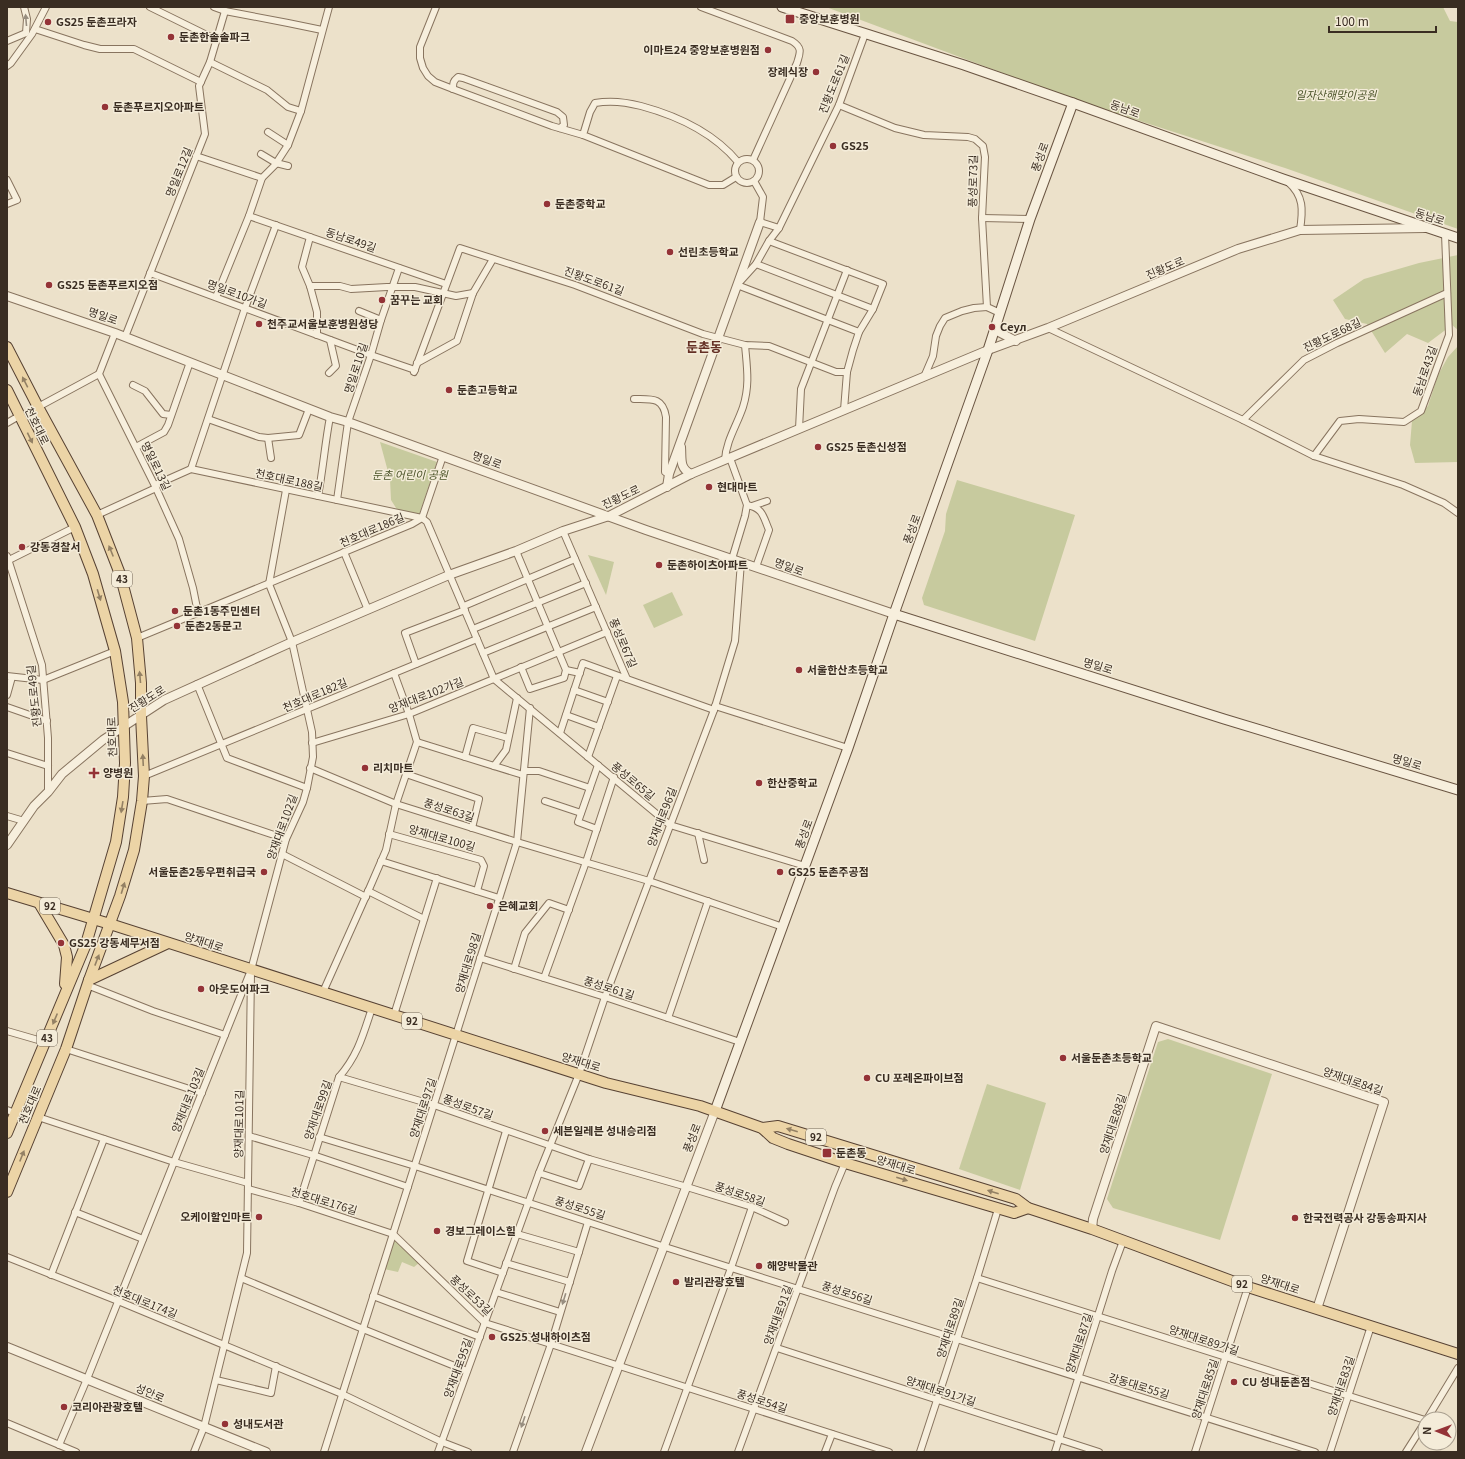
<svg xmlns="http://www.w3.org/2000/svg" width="1465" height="1459" font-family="Georgia,'Noto Sans KR',serif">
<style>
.green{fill:#c7ca9e}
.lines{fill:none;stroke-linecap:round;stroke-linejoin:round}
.minor-casing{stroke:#88745f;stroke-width:8}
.tertiary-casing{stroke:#88745f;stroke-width:10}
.secondary-casing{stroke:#6a5542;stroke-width:11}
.primary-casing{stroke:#574233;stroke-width:12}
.minor{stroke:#f7efdd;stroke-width:6}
.tertiary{stroke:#f7efdd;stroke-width:8}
.secondary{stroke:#f7efdd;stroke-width:9}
.primary{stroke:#ecd4a6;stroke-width:10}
.oneway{fill:#988e80}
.oneway2{fill:#938064}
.poi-dot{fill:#943337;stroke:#f4ecd9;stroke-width:1.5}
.labels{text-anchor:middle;stroke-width:3;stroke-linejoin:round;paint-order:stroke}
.shield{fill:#f4ecd9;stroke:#726659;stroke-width:1}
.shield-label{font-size:10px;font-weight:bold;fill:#3a2d22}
.poi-label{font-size:11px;font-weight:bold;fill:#3a2d22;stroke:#f4ecd9;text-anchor:start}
.street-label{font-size:11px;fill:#3a2d22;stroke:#f4ecd9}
.park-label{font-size:11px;font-style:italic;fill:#4c552a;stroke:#f4ecd9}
.quarter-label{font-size:13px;font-weight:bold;fill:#642f24;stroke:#f4ecd9}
</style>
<rect width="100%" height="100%" fill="#ece1ca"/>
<g class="green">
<path d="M826,7H1443L1450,21L1458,22V229L1285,168L1075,100Z"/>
<path d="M1458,255V330L1452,325L1428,343L1407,334L1385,353L1367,324L1345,319L1333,300L1364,279L1419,263Z"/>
<path d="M1458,346V462L1415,463L1410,445L1412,421L1428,406L1438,375L1448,357Z"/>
<path d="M380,442L437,462L419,515L398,511L391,500L390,479Z"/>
<path d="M957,480L1075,515L1035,641L924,605L922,598L945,531L946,514Z"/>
<path d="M588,555L614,562L606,595Z"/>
<path d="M672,592L683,615L654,628L643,605Z"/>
<path d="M1168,1039L1272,1074L1220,1240L1113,1208L1107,1199L1158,1042Z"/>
<path d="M987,1084L1046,1103L1020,1190L959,1169Z"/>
<path d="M394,1237L420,1262L414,1267L402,1262L398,1272L384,1269Z"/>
</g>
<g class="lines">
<g class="minor-casing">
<g id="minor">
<path d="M150,7L217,40"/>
<path d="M214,7L225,11L288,23L322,30"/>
<path d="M436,7L420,47V58L423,68L428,76L435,82L453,89L552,126L583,135"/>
<path d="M701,7L792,41C803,48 800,53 797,63L753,160"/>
<path d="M35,29L84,45L100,49H134L201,82"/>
<path d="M7,41L26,33L27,19L24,7"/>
<path d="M210,62L267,90L288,107L301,111"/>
<path d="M7,66L11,63L32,34L46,7"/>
<path d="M453,89C453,83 453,81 458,77L463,78L557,112L563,117L564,125L560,128"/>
<path d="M839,105L895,128L924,135L968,137L975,139L983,146L985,157L982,218L987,307L1000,313"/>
<path d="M268,132L288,145"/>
<path d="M261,154L276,163L288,166"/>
<path d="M196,156L262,178"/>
<circle cx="747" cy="171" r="12"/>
<path d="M736,177L723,185H709L583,135L590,112L595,103C611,100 626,102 641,106C678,116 713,132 738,162"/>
<path d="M7,180L17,200L7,204"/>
<path d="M754,181L763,197L760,222L779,228"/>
<path d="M1288,182C1304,196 1303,210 1300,230"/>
<path d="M249,216L446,284"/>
<path d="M982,218L1030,219"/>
<path d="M310,237L302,267L310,286L317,312V335"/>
<path d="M769,241L883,284L873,309L859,332L853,350L847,372L844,410"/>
<path d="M756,264L873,309"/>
<path d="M150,273L371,355L415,370"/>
<path d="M310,286H340L351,289L387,287H415L456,296L473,293"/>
<path d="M216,297L249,216L262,178L275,165L288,145L301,111L329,7"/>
<path d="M359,311L381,320"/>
<path d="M1048,328L1243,420L1314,456L1403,485L1444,503L1458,513"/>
<path d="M859,332L737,285L756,264L769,241L779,228L839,105L865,34"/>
<path d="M115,333L99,374L156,488L179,539L193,588L198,613"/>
<path d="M125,337L205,134L199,86L210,62L225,11"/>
<path d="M417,363L457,341L473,293L493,259"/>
<path d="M414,372L460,248L575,285L703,334L745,345L769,346L836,372H847"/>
<path d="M329,373L336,366L330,340"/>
<path d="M924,377L933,356L936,336L940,326L945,318L962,311L974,308L987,307"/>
<path d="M133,385L145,391L163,414L171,415"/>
<path d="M634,399C652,399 663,397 666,417L665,472L669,474"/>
<path d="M38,407L99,374"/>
<path d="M208,419L259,437L268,438L299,435L309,409"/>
<path d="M1243,420L1304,360L1337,343L1447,293"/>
<path d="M7,423L19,416"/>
<path d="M799,429L801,389L847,270"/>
<path d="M268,438L271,458"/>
<path d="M136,447L164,432L168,425L190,362"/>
<path d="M1314,456L1340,421L1359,419L1404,422L1421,411L1449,335L1445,234"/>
<path d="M730,458L747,505L745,516L732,559"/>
<path d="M725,460C726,441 737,425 743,407C750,385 747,368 745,345"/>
<path d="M191,469L245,308L276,225"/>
<path d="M155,485L191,469L422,518L427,522L494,679L670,825L805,866"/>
<path d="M318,496C323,470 325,443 330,417"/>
<path d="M337,500L348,422L371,355L381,320L399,268"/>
<path d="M747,505C763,508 763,516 769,530L756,567"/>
<path d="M752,506L767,501"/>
<path d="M97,515L156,488"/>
<path d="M563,531L627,679L714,710"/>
<path d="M516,551L566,670L564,678L530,689L521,667"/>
<path d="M344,552L368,610"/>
<path d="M7,556L42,665L48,738V792"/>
<path d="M7,559L9,560L75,527"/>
<path d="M464,606L575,559"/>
<path d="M473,629L586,583"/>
<path d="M137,638L412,524L422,518L443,456"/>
<path d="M483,653L596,607"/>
<path d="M416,664L405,633L465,610"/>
<path d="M566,670L580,673"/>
<path d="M7,676L43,680L115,651"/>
<path d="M197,684L227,758L307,788"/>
<path d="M574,690L608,702"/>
<path d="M7,695L12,677"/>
<path d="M715,706L848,748"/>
<path d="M7,707L47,721"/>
<path d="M566,715L599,727"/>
<path d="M560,733L583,663L627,679"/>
<path d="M417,742L523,775"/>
<path d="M312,743L409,714L607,632"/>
<path d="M7,753L48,766"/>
<path d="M465,757L473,728L508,738"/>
<path d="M588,757L617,676"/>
<path d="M494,766L506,750L517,698"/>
<path d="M310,768L396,804L517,842L649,881L783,927"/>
<path d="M524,771H539L590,788"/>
<path d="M406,774L479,799L472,828"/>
<path d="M144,776L477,639"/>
<path d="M142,801L167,799L286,839"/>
<path d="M545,801L581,813"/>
<path d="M7,816L24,821"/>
<path d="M597,829L578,822L598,765"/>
<path d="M698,833L704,860"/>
<path d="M389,834L481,860L484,866L477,891"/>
<path d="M282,854L366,897"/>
<path d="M381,861L499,898"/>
<path d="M368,891L424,919"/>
<path d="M480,958L605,997L740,1042"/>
<path d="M514,969L525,933L549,903L569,910"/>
<path d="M544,978L586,862L614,777"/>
<path d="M87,985L153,1011L225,1035"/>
<path d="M323,992L370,887L386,850L396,804L417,742L409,714L394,673"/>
<path d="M394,1015L437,878"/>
<path d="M668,1018L708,901"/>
<path d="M7,1031L45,1042"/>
<path d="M66,1049L202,1093"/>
<path d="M339,1077L434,1105L589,1159L687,1187L752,1207L785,1222"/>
<path d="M7,1110L15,1113"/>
<path d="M38,1117L174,1162L248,1183"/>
<path d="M249,1136L313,1155L408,1187"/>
<path d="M319,1137L415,1166L665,1247L1315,1452"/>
<path d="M539,1173L579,1186L589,1159"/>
<path d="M248,1189L299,1203L393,1234L485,1323L889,1452"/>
<path d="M299,1203L339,1077C358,1055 363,1035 372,1008"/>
<path d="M75,1212L143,1239"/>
<path d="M517,1234L579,1252"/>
<path d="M7,1257L118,1301L342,1394L442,1442L468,1452"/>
<path d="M506,1263L570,1282"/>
<path d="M503,1273L467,1261L506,1131"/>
<path d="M51,1275L104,1139"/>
<path d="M241,1278L363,1329L467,1371"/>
<path d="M977,1278L1425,1420"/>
<path d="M496,1292L560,1312"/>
<path d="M373,1296L480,1337"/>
<path d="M777,1348L1099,1452"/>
<path d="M216,1380L271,1393L276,1366"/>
<path d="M1427,1419L1458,1368"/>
<path d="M7,1423L76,1452"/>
<path d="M59,1445L87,1379L251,970L286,839L303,802L307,788L313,757L312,732L292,642L269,584L286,490"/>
<path d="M194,1452L204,1427L247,1253L251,973"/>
<path d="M324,1452L517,842L530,708"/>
<path d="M438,1452L539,1173L579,1074L605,997L714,710L735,641L741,562"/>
<path d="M513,1452L551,1344L588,1222"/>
<path d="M664,1452L731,1268L752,1207"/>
<path d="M738,1452L835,1187L845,1163"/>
<path d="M825,1452L832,1434"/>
<path d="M920,1452L977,1278L998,1209"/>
<path d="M1055,1452L1112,1271L1123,1241"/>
<path d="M1195,1452L1248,1287"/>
<path d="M1330,1452L1371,1326"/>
<path d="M1406,1452L1425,1422"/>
</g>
</g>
<g class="tertiary-casing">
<g id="tertiary">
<path d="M7,296L115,333L330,417L348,422L646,530L894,614"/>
<path d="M995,330L1016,341"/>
<path d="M681,447C682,459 679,468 691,474"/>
<path d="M667,487L669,474L760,222"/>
<path d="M7,845L34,806L48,792L62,774L103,740L164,700L292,642L449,575L516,551L563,531L609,516L691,474L988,350L1048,328L1238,249L1300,230L1425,228"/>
<path d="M1092,1229L1093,1219L1156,1026L1384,1102L1317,1309"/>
<path d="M7,1347L266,1452"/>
<path d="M586,1452L715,1111"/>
</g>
</g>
<g class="secondary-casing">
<g id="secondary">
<path d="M782,7L964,65L1073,103L1283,179L1458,238"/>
<path d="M894,614L1224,719L1458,790"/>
<path d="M715,1111L848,748L894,614L988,350L1030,219L1073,103"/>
</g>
</g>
<g class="primary-casing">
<g id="primary">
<path d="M7,347L38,407L97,515L120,574L137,638L141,683V716L144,776L142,801L134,850L120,896L89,980L66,1049L7,1192"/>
<path d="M7,390L75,527L93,574L115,651L123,702L125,763L123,797L116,842L86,944L7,1133"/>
<path d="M7,893L110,924L606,1083L700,1106L762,1128L773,1138L788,1144L845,1163L1014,1213L1028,1208"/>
<path d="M39,903L64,945L67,957L65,984"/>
<path d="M89,980L168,943"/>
<path d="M762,1128L778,1126L1016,1199L1028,1208L1092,1229L1248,1287L1458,1354"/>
</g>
</g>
<use href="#minor" class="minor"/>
<use href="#tertiary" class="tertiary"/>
<use href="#secondary" class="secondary"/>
<use href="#primary" class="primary"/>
</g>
<defs><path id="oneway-solid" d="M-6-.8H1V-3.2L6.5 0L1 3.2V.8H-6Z"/></defs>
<g class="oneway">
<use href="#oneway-solid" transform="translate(26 20) rotate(-95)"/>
<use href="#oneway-solid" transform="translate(564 1299) rotate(107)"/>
<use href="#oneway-solid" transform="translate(523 1422) rotate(109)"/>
</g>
<g class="oneway2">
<use href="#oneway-solid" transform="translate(25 382) rotate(-117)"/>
<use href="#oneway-solid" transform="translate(30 438) rotate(64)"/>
<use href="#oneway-solid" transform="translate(111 551) rotate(-112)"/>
<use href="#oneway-solid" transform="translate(99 595) rotate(73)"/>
<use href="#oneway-solid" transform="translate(140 677) rotate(-95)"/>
<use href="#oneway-solid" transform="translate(143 760) rotate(-93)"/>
<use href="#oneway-solid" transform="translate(122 807) rotate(99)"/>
<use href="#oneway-solid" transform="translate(123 888) rotate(-73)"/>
<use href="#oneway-solid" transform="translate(97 960) rotate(-69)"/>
<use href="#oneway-solid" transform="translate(55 1019) rotate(113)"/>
<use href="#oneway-solid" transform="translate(792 1130) rotate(-164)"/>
<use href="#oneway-solid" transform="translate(22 1156) rotate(-68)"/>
<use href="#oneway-solid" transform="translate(902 1179) rotate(17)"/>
<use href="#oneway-solid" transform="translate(993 1192) rotate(-162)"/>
</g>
<g class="poi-dot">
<rect x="785" y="14" width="10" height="10" rx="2"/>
<circle cx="48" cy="22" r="4"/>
<circle cx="171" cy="37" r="4"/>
<circle cx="768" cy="50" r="4"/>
<circle cx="816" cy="72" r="4"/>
<circle cx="105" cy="107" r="4"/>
<circle cx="833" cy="146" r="4"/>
<circle cx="547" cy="204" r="4"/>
<circle cx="670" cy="252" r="4"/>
<circle cx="49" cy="285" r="4"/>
<circle cx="382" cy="300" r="4"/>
<circle cx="259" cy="324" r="4"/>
<circle cx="992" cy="327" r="4"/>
<circle cx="449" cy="390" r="4"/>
<circle cx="818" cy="447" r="4"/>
<circle cx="709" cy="487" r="4"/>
<circle cx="22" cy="547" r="4"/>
<circle cx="659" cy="565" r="4"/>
<circle cx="175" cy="611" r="4"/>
<circle cx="177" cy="626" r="4"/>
<circle cx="799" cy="670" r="4"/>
<circle cx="365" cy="768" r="4"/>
<path d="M92 767h4v4h4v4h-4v4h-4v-4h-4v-4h4z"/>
<circle cx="759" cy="783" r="4"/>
<circle cx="264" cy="872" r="4"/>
<circle cx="780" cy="872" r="4"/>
<circle cx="490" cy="906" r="4"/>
<circle cx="61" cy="943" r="4"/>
<circle cx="201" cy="989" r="4"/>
<circle cx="1063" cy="1058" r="4"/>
<circle cx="867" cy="1078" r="4"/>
<circle cx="545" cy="1131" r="4"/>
<rect x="822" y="1148" width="10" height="10" rx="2"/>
<circle cx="259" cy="1217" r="4"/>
<circle cx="1295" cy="1218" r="4"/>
<circle cx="437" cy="1231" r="4"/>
<circle cx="759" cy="1266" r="4"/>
<circle cx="676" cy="1282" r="4"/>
<circle cx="492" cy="1337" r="4"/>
<circle cx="1234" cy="1382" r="4"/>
<circle cx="64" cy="1407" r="4"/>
<circle cx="225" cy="1424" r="4"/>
</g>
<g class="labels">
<g class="shield">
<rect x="112" y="571" width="20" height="16" rx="3"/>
<rect x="40" y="898" width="20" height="16" rx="3"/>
<rect x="402" y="1013" width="20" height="16" rx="3"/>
<rect x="37" y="1030" width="20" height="16" rx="3"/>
<rect x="806" y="1129" width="20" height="16" rx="3"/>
<rect x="1232" y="1276" width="20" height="16" rx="3"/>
</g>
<g class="shield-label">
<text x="122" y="583">43</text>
<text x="50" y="910">92</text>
<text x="412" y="1025">92</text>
<text x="47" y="1042">43</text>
<text x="816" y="1141">92</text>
<text x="1242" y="1288">92</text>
</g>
<g class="poi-label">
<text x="799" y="23">중앙보훈병원</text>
<text x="56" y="26">GS25 둔촌프라자</text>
<text x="179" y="41">둔촌한솔솔파크</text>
<text x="760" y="54" text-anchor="end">이마트24 중앙보훈병원점</text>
<text x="808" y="76" text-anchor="end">장례식장</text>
<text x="113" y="111">둔촌푸르지오아파트</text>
<text x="841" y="150">GS25</text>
<text x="555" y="208">둔촌중학교</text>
<text x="678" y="256">선린초등학교</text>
<text x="57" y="289">GS25 둔촌푸르지오점</text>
<text x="390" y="304">꿈꾸는 교회</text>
<text x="267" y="328">천주교서울보훈병원성당</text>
<text x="1000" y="331">Сеул</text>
<text x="457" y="394">둔촌고등학교</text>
<text x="826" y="451">GS25 둔촌신성점</text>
<text x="717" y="491">현대마트</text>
<text x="30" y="551">강동경찰서</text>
<text x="667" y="569">둔촌하이츠아파트</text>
<text x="183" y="615">둔촌1동주민센터</text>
<text x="185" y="630">둔촌2동문고</text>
<text x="807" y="674">서울한산초등학교</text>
<text x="373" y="772">리치마트</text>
<text x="103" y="777">양병원</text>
<text x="767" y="787">한산중학교</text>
<text x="256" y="876" text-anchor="end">서울둔촌2동우편취급국</text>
<text x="788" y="876">GS25 둔촌주공점</text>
<text x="498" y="910">은혜교회</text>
<text x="69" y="947">GS25 강동세무서점</text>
<text x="209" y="993">아웃도어파크</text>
<text x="1071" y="1062">서울둔촌초등학교</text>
<text x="875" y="1082">CU 포레온파이브점</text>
<text x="553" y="1135">세븐일레븐 성내승리점</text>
<text x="836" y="1157">둔촌동</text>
<text x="251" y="1221" text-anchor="end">오케이할인마트</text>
<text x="1303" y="1222">한국전력공사 강동송파지사</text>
<text x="445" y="1235">경보그레이스힐</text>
<text x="767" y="1270">해양박물관</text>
<text x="684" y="1286">발리관광호텔</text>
<text x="500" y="1341">GS25 성내하이츠점</text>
<text x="1242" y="1386">CU 성내둔촌점</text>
<text x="72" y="1411">코리아관광호텔</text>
<text x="233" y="1428">성내도서관</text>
</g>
<g class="street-label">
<text transform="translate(834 84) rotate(-68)" y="4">진황도로61길</text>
<text transform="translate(1125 109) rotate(20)" y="4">동남로</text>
<text transform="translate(1040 157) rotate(-70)" y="4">풍성로</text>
<text transform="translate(179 172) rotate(-68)" y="4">명일로12길</text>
<text transform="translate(973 181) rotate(-89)" y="4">풍성로73길</text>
<text transform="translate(1430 217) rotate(18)" y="4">동남로</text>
<text transform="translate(351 240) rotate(19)" y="4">동남로49길</text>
<text transform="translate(1165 268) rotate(-23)" y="4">진황도로</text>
<text transform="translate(594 281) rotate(20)" y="4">진황도로61길</text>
<text transform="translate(237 294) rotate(20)" y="4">명일로10가길</text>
<text transform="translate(103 316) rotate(19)" y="4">명일로</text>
<text transform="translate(1332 335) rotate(-26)" y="4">진황도로68길</text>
<text transform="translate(356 368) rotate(-72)" y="4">명일로10길</text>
<text transform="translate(1425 371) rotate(-71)" y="4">동남로43길</text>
<text transform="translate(37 426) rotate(64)" y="4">천호대로</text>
<text transform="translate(487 460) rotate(20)" y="4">명일로</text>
<text transform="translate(156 466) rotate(64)" y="4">명일로13길</text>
<text transform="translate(289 480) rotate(12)" y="4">천호대로188길</text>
<text transform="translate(621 497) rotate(-25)" y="4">진황도로</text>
<text transform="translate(912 529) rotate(-70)" y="4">풍성로</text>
<text transform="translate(372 530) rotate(-23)" y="4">천호대로186길</text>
<text transform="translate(789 567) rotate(20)" y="4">명일로</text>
<text transform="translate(623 643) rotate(67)" y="4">풍성로67길</text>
<text transform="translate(1098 666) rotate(17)" y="4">명일로</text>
<text transform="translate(315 695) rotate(-23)" y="4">천호대로182길</text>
<text transform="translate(426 695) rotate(-21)" y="4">양재대로102가길</text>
<text transform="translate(34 696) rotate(-96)" y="4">진황도로49길</text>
<text transform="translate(147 699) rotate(-32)" y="4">진황도로</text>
<text transform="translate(112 737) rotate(-92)" y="4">천호대로</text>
<text transform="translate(1407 762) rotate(17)" y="4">명일로</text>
<text transform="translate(633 781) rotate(40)" y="4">풍성로65길</text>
<text transform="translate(449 810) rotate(18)" y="4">풍성로63길</text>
<text transform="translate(662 817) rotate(-69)" y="4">양재대로96길</text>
<text transform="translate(282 827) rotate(-70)" y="4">양재대로102길</text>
<text transform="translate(804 834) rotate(-70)" y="4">풍성로</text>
<text transform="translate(442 838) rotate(16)" y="4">양재대로100길</text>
<text transform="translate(204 942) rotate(18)" y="4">양재대로</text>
<text transform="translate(468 963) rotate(-73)" y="4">양재대로98길</text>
<text transform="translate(609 988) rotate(18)" y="4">풍성로61길</text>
<text transform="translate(581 1062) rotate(17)" y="4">양재대로</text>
<text transform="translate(1353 1081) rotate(19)" y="4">양재대로84길</text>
<text transform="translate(188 1100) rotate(-68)" y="4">양재대로103길</text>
<text transform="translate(30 1105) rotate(-67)" y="4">천호대로</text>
<text transform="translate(468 1107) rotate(20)" y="4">풍성로57길</text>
<text transform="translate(423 1108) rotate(-72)" y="4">양재대로97길</text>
<text transform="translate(318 1110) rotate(-71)" y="4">양재대로99길</text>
<text transform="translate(239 1124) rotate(-89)" y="4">양재대로101길</text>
<text transform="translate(1113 1124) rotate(-72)" y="4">양재대로88길</text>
<text transform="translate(692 1138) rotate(-69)" y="4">풍성로</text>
<text transform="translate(896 1165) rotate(17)" y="4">양재대로</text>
<text transform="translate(740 1194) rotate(19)" y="4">풍성로58길</text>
<text transform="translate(324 1201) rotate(17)" y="4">천호대로176길</text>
<text transform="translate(580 1208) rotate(18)" y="4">풍성로55길</text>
<text transform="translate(1280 1284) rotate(18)" y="4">양재대로</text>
<text transform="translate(847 1293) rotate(18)" y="4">풍성로56길</text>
<text transform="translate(471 1295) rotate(43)" y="4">풍성로53길</text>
<text transform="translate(145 1302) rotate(22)" y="4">천호대로174길</text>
<text transform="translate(778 1315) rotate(-70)" y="4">양재대로91길</text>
<text transform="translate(950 1328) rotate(-72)" y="4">양재대로89길</text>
<text transform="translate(1204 1340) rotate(18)" y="4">양재대로89가길</text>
<text transform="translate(1079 1343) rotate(-72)" y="4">양재대로87길</text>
<text transform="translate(458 1368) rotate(-70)" y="4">양재대로95길</text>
<text transform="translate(1139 1386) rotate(17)" y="4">강동대로55길</text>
<text transform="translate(1341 1386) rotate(-72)" y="4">양재대로83길</text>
<text transform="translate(1205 1389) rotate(-72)" y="4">양재대로85길</text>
<text transform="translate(941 1391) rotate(18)" y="4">양재대로91가길</text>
<text transform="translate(150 1393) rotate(23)" y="4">성안로</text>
<text transform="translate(762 1401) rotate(18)" y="4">풍성로54길</text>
</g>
<g class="park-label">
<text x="1336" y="99">일자산해맞이공원</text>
<text x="410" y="479">둔촌 어린이 공원</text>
</g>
<g class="quarter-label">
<text x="704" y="352">둔촌동</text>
</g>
</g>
<rect width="1465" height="1459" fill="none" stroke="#3a2d22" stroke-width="16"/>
<g transform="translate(1437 1431) rotate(271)"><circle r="19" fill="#f4ecd9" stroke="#aaa090"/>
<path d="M0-3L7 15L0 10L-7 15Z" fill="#943337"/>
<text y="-6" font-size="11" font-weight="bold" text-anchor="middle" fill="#3a2d22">N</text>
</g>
<path d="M1329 26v6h107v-6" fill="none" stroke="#3a2d22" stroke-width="2"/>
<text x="1335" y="26" font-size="12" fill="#3a2d22" stroke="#f4ecd9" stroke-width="3" paint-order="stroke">100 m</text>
</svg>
